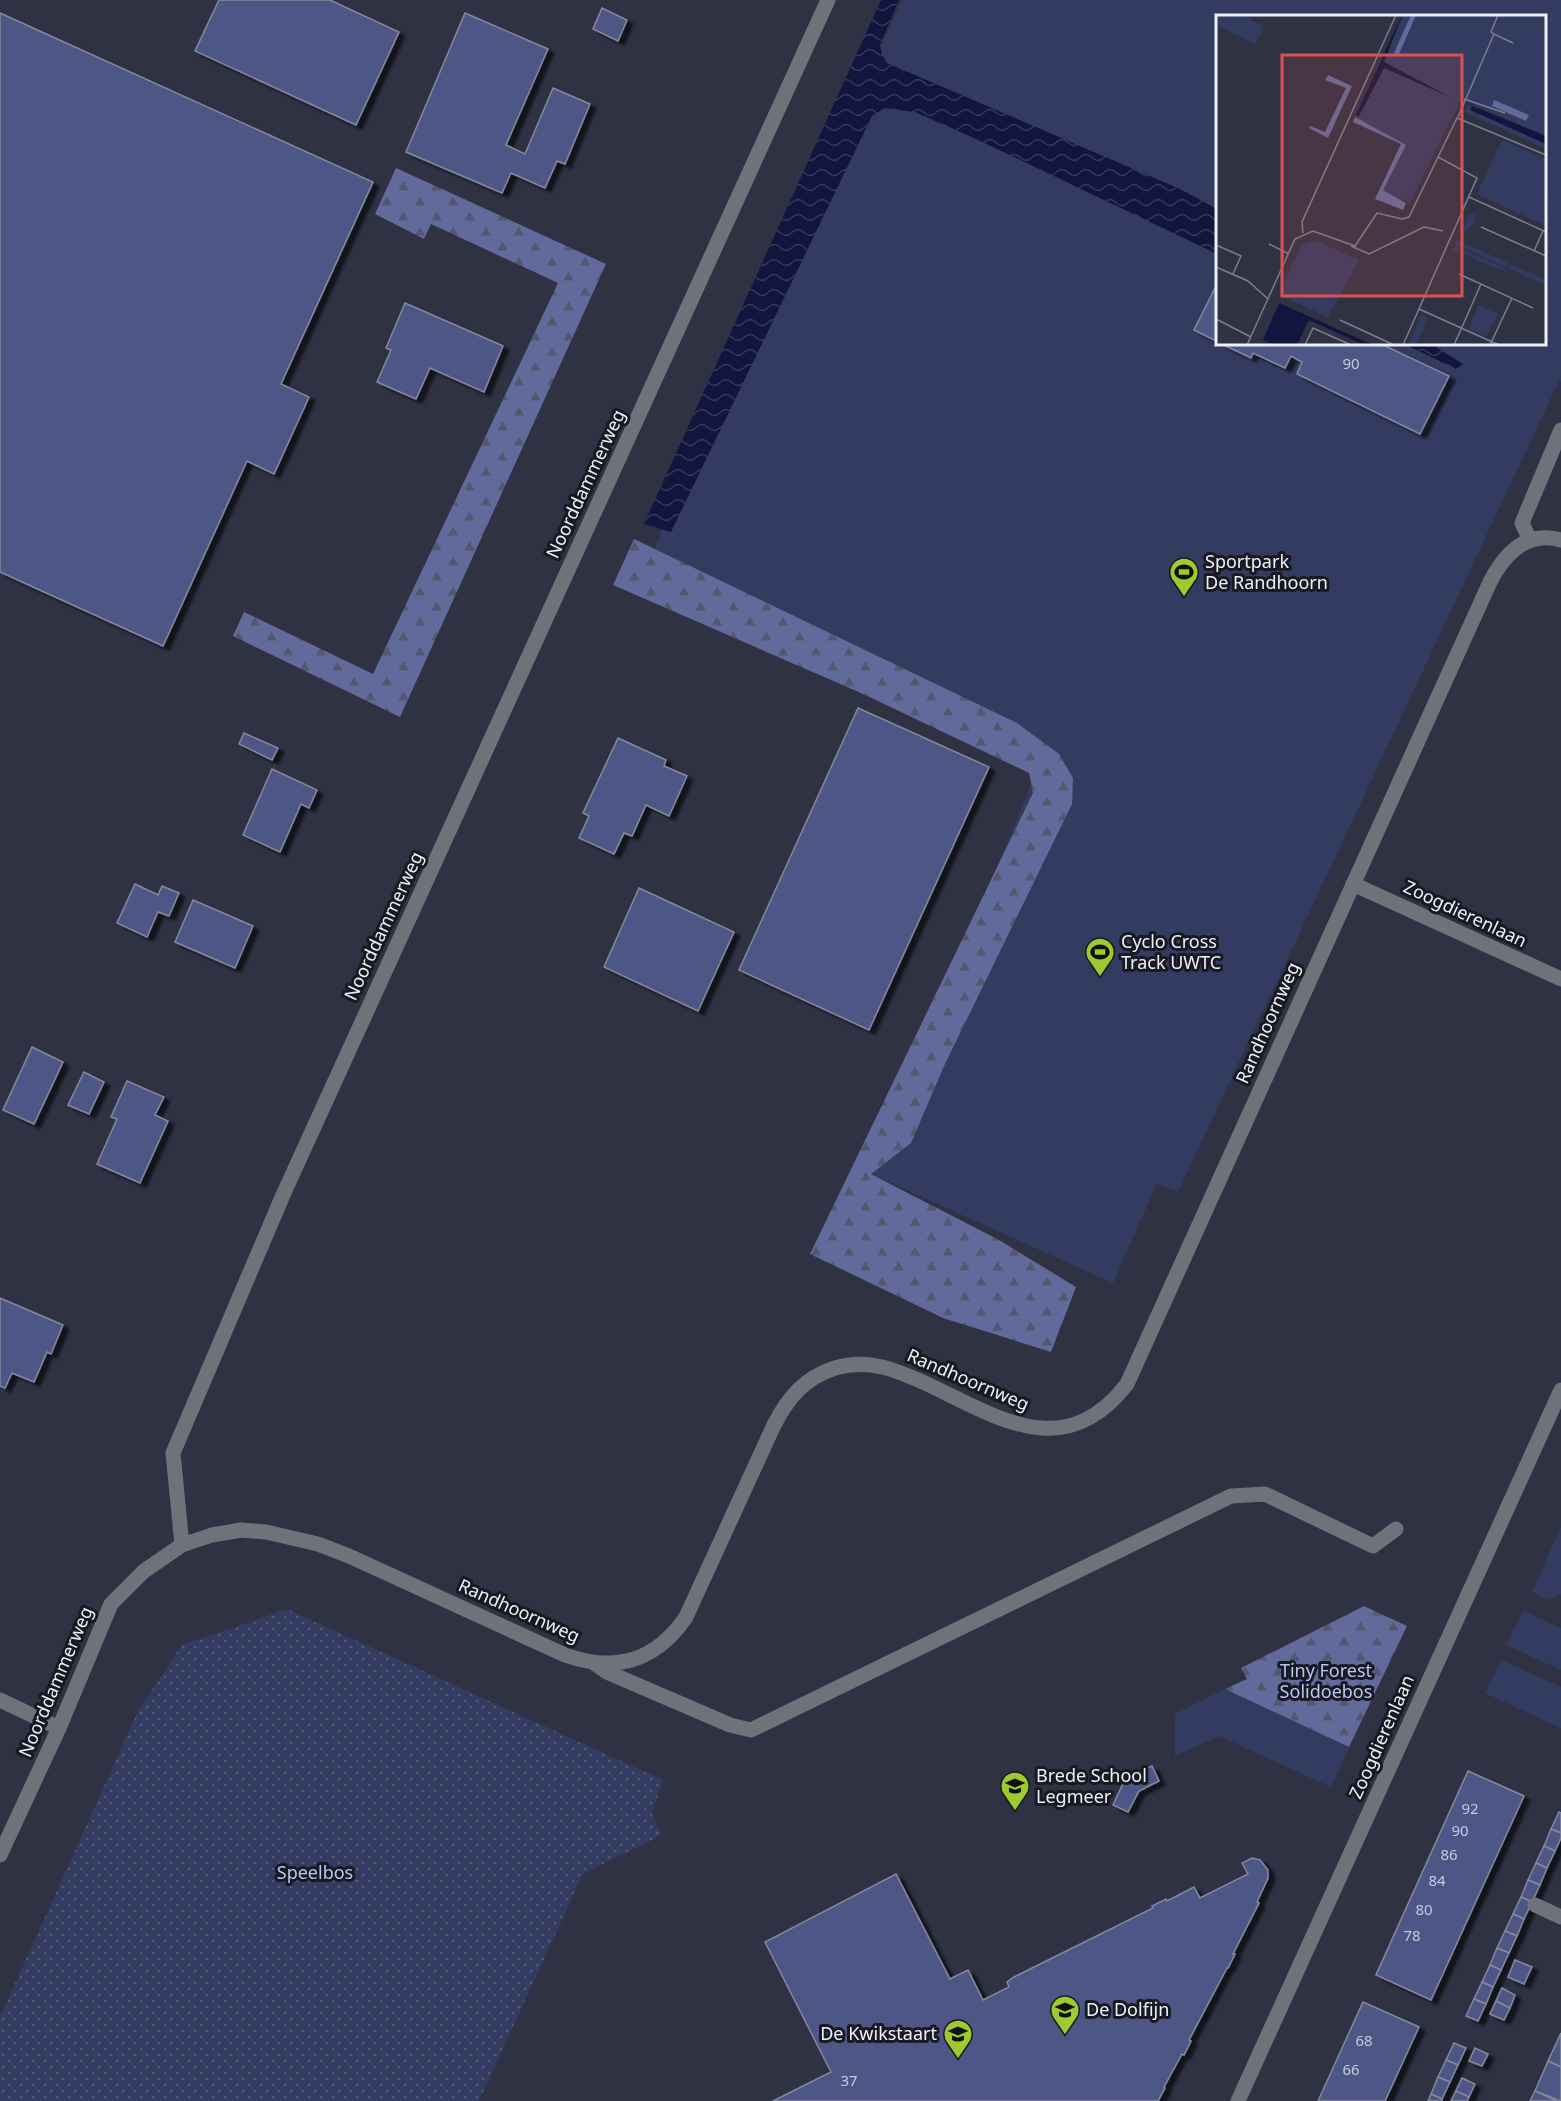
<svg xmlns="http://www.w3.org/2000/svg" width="1561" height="2101" font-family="'Noto Sans',sans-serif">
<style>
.green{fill:#343b60;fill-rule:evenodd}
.forest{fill:url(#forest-firs)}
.park{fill:url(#park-dots)}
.water{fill:url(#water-waves)}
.building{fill:#4e5785;stroke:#83889d;stroke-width:1.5;filter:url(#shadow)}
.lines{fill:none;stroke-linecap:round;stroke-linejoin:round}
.minor{stroke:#70727b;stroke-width:15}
.labels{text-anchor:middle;stroke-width:6;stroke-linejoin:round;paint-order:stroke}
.number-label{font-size:15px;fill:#c6cade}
.street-label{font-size:18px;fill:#eef1fc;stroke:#181a22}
.poi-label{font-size:18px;fill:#eef1fc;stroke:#181a22;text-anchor:start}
.park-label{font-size:18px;fill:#bcc6f3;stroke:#181a22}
.inset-road{fill:none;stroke:#7b7e8d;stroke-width:1.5}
.view{fill:#db5052;fill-opacity:0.15;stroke:#db5052;stroke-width:3}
.inset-edge{fill:none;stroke:#eef1fc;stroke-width:3}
</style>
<defs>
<pattern id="forest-firs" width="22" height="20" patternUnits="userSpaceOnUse" patternTransform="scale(1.5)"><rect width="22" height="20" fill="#616a9a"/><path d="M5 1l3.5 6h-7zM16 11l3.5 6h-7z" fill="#53576f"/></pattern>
<pattern id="park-dots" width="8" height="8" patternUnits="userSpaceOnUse" patternTransform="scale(1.5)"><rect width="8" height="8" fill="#343b60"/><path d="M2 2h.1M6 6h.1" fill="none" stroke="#525878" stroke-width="1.8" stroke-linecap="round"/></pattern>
<pattern id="water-waves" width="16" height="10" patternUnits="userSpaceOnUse" patternTransform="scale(1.5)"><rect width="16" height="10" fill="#12153d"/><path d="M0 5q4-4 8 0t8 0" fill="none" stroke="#35385a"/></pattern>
<filter id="shadow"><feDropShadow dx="6" dy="4" stdDeviation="1.5" flood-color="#0009"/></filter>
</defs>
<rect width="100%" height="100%" fill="#2e3243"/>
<g class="green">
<path d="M902,0H1561V381H1559L1178,1192L1157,1183L1113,1283L871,1174L1041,760L645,572L679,490ZM1218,16H1544V344H1218Z"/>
<path d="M1561,1527V1595L1548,1600L1532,1592Z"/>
<path d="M1523,1611L1561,1628V1670L1506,1645Z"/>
<path d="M1501,1660L1561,1687V1728L1485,1693Z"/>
<path d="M1225,1689L1349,1747L1331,1787L1219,1736L1175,1756V1714Z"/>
</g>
<g class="forest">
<path d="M396,168L606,264L400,717L233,636L244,612L373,674L558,283L431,224L424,239L375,214Z"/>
<path d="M634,539L1017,723L1059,754L1073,778L1072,804L944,1066L911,1143L871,1174L999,1240L1076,1287L1051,1352L943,1318L810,1254L1033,793L1029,773L861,693L613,585Z"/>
<path d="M1364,1606L1407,1626L1349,1747L1225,1689L1247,1679L1241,1668Z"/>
</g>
<path class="park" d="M287,1609L663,1780L652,1813L662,1835L583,1874L479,2101H0V2017L138,1711L182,1645Z"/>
<g class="water">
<path d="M881,0H899L880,45L882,54L887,63L1180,189L1217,209V254L974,138L915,112L885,108L872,116L671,532L644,524Z"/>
<path d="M1404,344H1431L1463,364L1456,369Z"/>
</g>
<g class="building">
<path d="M219,0H330L399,32L356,125L195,51Z"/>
<path d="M602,8L627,20L618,41L593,29Z"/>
<path d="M0,13L373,182L281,384L309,397L274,474L247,461L163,646L0,572Z"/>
<path d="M465,13L548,49L506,145L525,154L553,88L590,104L565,164L557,161L545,188L511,173L502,193L406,152Z"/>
<path d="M1218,282V342L1194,330Z"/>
<path d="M405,303L503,346L484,392L430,368L416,399L377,382L391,350L386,348Z"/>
<path d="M1222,344H1381L1449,376L1420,434L1297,374L1302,362L1291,356L1285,368L1253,353L1251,358Z"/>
<path d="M858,708L989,767L869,1030L739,970Z"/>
<path d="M244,733L278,748L272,760L239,744Z"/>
<path d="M618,738L666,760L664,766L687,776L669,816L646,805L632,836L624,833L614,854L579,838L589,816L583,813Z"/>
<path d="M272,769L317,790L309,808L301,804L280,852L243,835Z"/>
<path d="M135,884L158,895L162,886L179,893L169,916L158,912L147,937L117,923Z"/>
<path d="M639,888L734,932L698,1011L604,967Z"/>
<path d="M193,900L253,926L235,968L175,942Z"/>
<path d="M32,1047L63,1062L34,1124L3,1110Z"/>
<path d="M84,1072L104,1082L89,1114L68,1105Z"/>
<path d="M127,1081L164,1097L155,1115L168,1121L140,1183L97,1164L117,1119L111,1117Z"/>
<path d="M0,1298L63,1325L51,1354L47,1352L34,1382L12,1373L5,1388L0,1386Z"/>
<path d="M1152,1766L1159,1781L1139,1791L1128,1812L1113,1805L1125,1779Z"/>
<path d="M1468,1771L1524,1796L1431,2000L1376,1975Z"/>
<path d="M1559,1812L1561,1813V1833L1551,1829Z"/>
<path d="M1551,1829L1561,1833V1838L1555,1851L1544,1846Z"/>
<path d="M1544,1846L1555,1851L1547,1868L1536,1863Z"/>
<path d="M1252,1858L1260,1860L1268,1870V1878L1257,1902L1259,1903L1233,1954H1235L1228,1968H1227L1189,2040L1191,2041L1184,2055L1182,2054L1164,2087L1165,2088L1158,2101H773L831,2072L765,1942L896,1874L950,1979L968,1970L983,2000L1009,1987L1007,1982L1014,1977L1153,1908L1152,1906L1166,1899L1167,1901L1194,1887L1200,1898L1248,1874L1242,1863Z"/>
<path d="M1536,1863L1547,1868L1540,1885L1528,1880Z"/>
<path d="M1528,1880L1540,1885L1532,1902L1521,1897Z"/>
<path d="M1521,1897L1532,1902L1524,1919L1513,1914Z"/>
<path d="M1513,1914L1524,1919L1517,1936L1505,1931Z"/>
<path d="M1505,1931L1517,1936L1509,1953L1497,1948Z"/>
<path d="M1497,1948L1509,1953L1501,1970L1490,1965Z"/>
<path d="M1515,1960L1532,1967L1524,1984L1508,1977Z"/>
<path d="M1490,1965L1501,1970L1493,1987L1482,1982Z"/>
<path d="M1482,1982L1493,1987L1486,2004L1474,1999Z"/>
<path d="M1502,1988L1515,1995L1510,2008L1496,2001Z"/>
<path d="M1474,1999L1486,2004L1478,2021L1466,2016Z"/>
<path d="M1496,2001L1510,2008L1504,2020L1490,2014Z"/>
<path d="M1363,2002L1419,2027L1385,2101H1318Z"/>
<path d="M1561,2033V2067L1548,2061Z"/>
<path d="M1454,2043L1466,2048L1458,2065L1446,2060Z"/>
<path d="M1475,2048L1488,2054L1482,2066L1469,2061Z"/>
<path d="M1446,2060L1458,2065L1450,2082L1438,2077Z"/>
<path d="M1548,2061L1561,2067V2101L1535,2091Z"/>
<path d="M1438,2077L1450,2082L1442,2099L1431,2094Z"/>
<path d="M1462,2078L1475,2084L1469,2097L1456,2091Z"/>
<path d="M1456,2091L1469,2097L1467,2101H1451Z"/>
<path d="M1535,2091L1557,2101H1530Z"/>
<path d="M1431,2094L1442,2099V2101H1428Z"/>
</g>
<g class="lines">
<g class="minor">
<path d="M1530,540L1522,523L1561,430"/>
<path d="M1353,884L1561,979"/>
<path d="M182,1545L173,1453L283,1195L828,0"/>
<path d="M594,1663L607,1672L730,1725L751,1730L1231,1496L1265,1494L1373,1546L1396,1529"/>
<path d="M0,1700L59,1728"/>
<path d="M0,1855L59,1728L111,1604L144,1571L182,1545L212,1535L241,1530L266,1532L318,1544L349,1556L565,1655C616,1673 656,1661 686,1617L774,1425C788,1398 804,1378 835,1368C869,1358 896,1370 927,1384C999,1418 1065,1464 1127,1384L1490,582C1504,555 1526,530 1561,540"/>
<path d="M1535,1905L1561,1917"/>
<path d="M1238,2101L1561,1390"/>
</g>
</g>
<defs>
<g id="stadium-pin" transform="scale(1.5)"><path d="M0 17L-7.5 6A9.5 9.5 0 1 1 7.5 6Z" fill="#9eca2f" stroke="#181a22"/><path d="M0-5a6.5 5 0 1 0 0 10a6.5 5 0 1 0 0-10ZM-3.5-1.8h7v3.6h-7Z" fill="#111"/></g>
<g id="school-pin" transform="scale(1.5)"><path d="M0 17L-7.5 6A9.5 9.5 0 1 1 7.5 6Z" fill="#9eca2f" stroke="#181a22"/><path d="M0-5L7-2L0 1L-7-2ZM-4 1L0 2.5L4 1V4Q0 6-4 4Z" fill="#111"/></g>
</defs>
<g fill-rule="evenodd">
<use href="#stadium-pin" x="1184" y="572"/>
<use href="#stadium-pin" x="1100" y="952"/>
<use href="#school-pin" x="1015" y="1786"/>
<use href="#school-pin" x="1065" y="2010"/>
<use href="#school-pin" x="958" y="2034"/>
</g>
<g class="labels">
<g class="number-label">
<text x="1351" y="369">90</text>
<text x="1470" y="1814">92</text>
<text x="1460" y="1836">90</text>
<text x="1449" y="1860">86</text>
<text x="1437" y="1886">84</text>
<text x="1424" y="1915">80</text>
<text x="1412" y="1941">78</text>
<text x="1364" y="2046">68</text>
<text x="1351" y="2075">66</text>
<text x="849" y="2086">37</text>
</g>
<g class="street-label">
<text transform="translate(586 484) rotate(-65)" y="6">Noorddammerweg</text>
<text transform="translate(1465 914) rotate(25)" y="6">Zoogdierenlaan</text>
<text transform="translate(384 926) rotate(-65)" y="6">Noorddammerweg</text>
<text transform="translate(1268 1023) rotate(-66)" y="6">Randhoornweg</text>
<text transform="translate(968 1380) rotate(23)" y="6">Randhoornweg</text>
<text transform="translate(519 1611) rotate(24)" y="6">Randhoornweg</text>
<text transform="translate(56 1682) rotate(-67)" y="6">Noorddammerweg</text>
<text transform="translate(1382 1737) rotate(-66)" y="6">Zoogdierenlaan</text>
</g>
<g class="poi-label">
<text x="1205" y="568">Sportpark<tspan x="1205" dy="21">De Randhoorn</tspan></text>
<text x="1121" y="948">Cyclo Cross<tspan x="1121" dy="21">Track UWTC</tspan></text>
<text x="1036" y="1782">Brede School<tspan x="1036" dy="21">Legmeer</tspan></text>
<text x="1086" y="2016">De Dolfijn</text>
<text x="937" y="2040" text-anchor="end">De Kwikstaart</text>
</g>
<g class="park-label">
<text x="1326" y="1677">Tiny Forest<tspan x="1326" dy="21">Solidoebos</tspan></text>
<text x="315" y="1879">Speelbos</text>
</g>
</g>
<g transform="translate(1216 15)">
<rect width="330" height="330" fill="#2e3243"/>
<path d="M0,0H36L34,5L48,11L40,29L0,11ZM188,0H330V121L245,84L194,188L166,175L186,128L140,106ZM252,90L330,129V134L249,97ZM253,199L260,200L258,208L244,224ZM241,225L292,248L290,252L239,229ZM239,231L290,254L288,256L237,235ZM294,249L330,265V270L292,253ZM262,290L282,299L270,322L253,314ZM205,300L212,303L204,321L199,330H192Z" fill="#343b60"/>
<path d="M195,0H200L183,39L178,38ZM112,60L136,71L112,123L93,113L94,111L109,117L130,73L109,65ZM278,85L313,100L310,106L276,91ZM139,102L190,130L167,175L190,188L187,195L159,184L185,129L137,107Z" fill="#616a9a"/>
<path d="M286,125L330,144L328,210L261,179ZM99,225L143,245L112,302L63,280L82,237L87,229Z" fill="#343b60"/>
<path d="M186,0L168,47L234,82L168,53L143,101L140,100ZM256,91L330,121V129L254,95ZM63,288L157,330H148L93,305L81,330H58L47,325Z" fill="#12153d"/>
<path class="inset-road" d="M278,19L275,17L282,0M248,84L289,98M242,102L278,19L297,28M253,182L330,217M265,212L330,241M87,218L86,207L180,0M53,229L73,239M0,230L25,241L17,259M135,231L153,239L208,212L227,216M318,236L327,216M0,252L32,266L52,284M243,259L317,293M203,294L283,330M0,304L35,322M124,305L178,330M31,330L79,224L97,216L139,231L161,198L186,204L193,202L241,103L330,140M89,330L97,313L135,330M187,330L261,163L222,142M238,330L265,269M274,330L296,283"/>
<path class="view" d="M66,40H246V281H66Z"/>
<rect width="330" height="330" class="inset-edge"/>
</g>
</svg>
